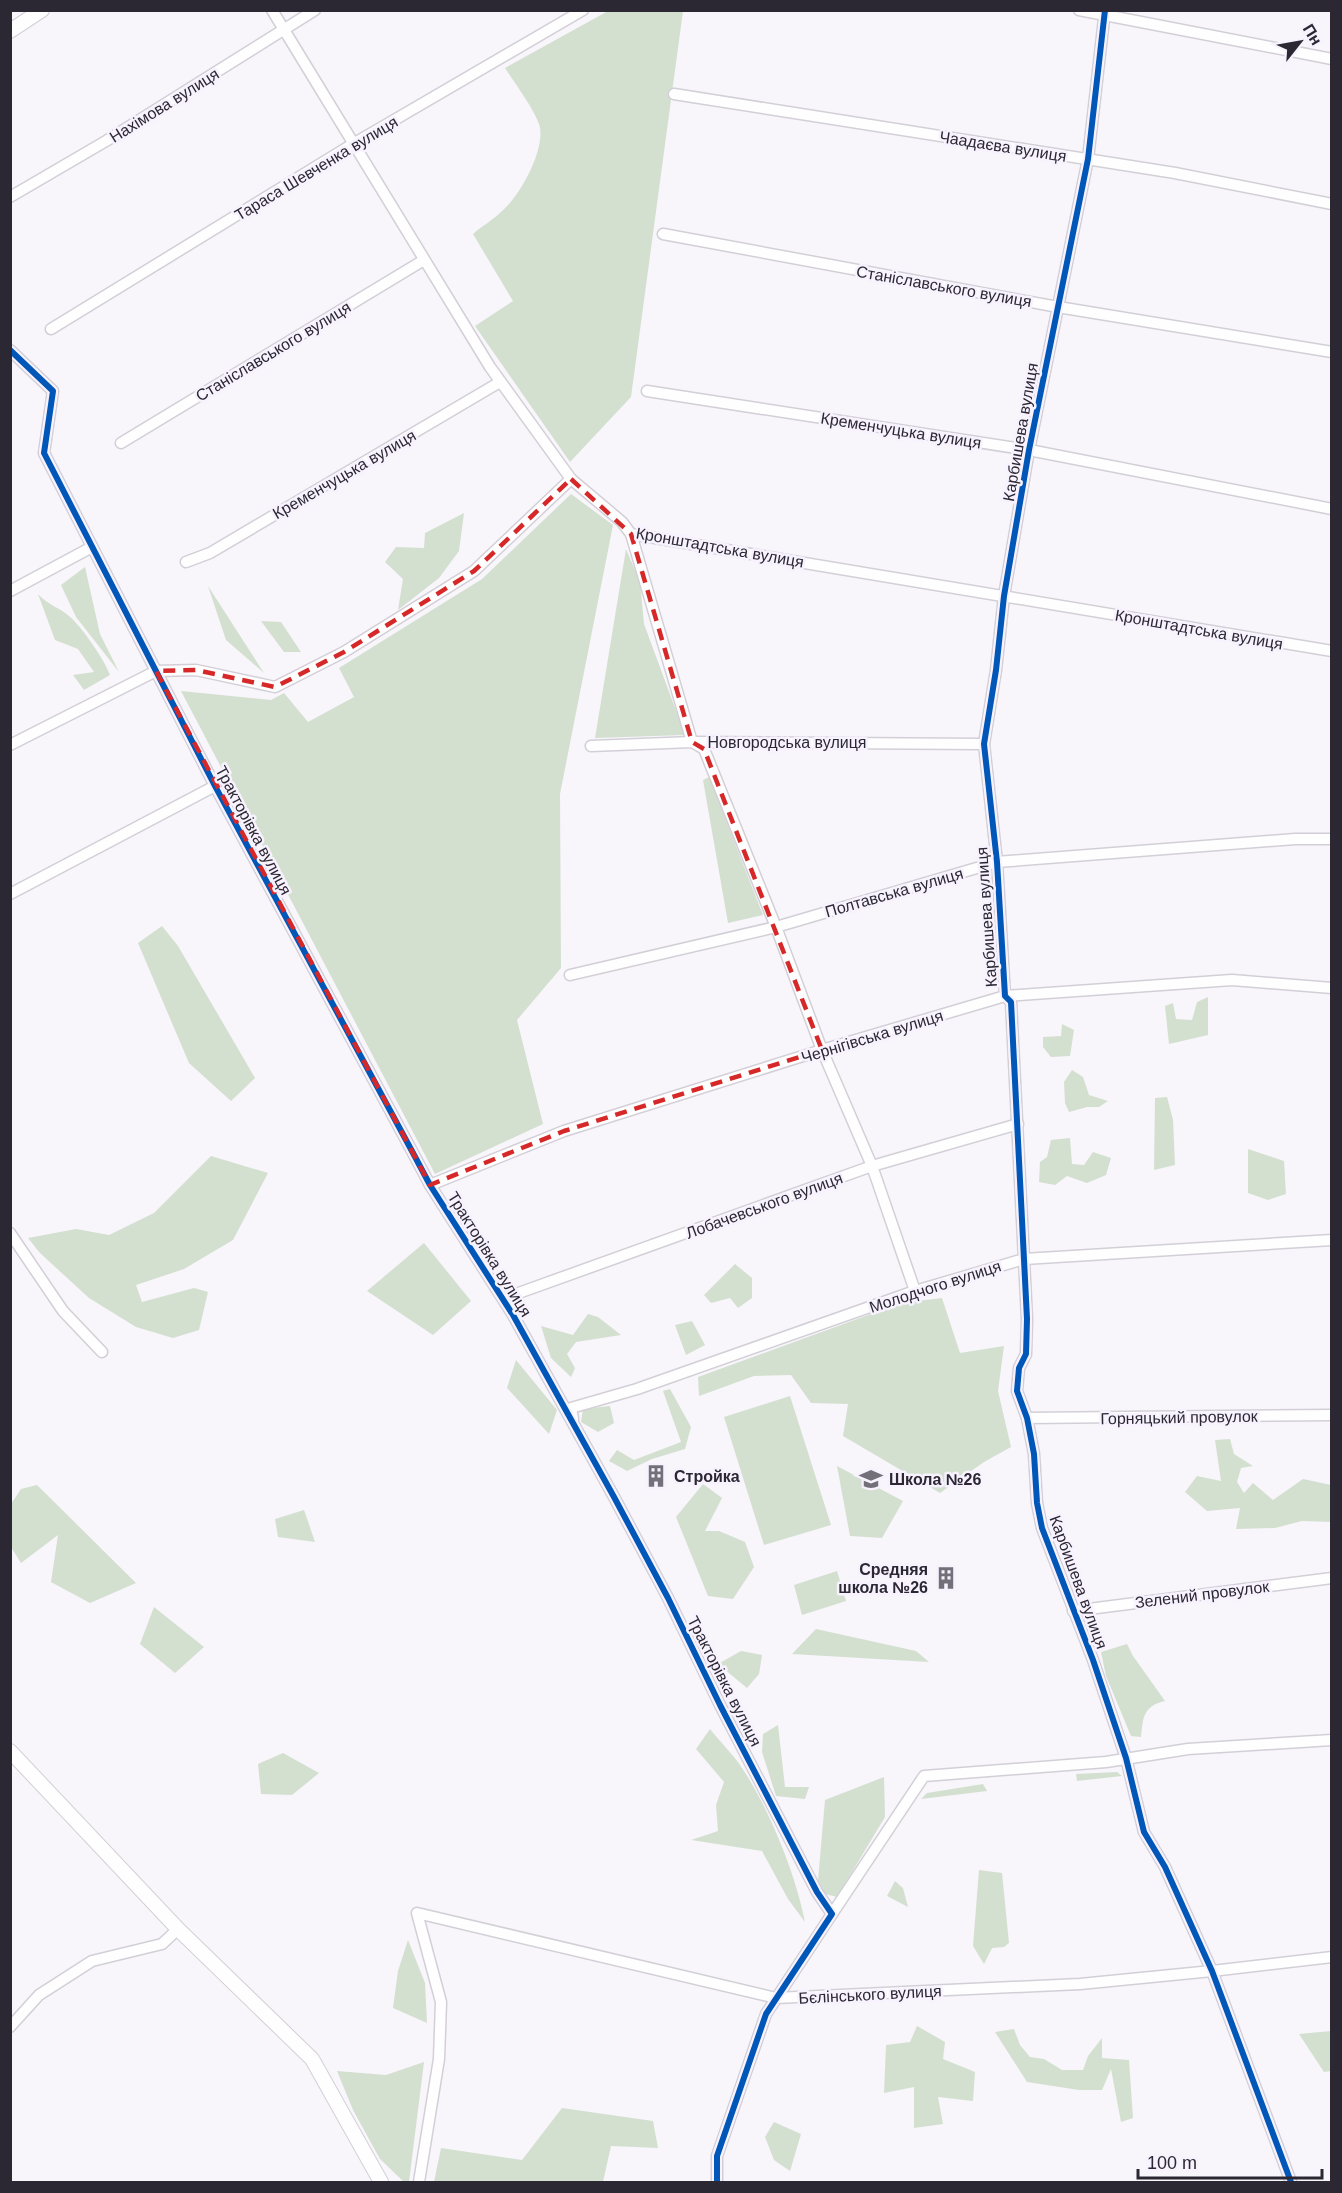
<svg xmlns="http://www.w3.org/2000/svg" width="1342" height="2193" font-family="Arial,sans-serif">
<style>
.green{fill:#d3e0d0}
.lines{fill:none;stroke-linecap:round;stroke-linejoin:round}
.street-casing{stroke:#d3cfd7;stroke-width:13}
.secondary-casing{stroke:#d3cfd7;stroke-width:16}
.street{stroke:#fefefe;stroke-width:10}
.secondary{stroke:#fefefe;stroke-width:14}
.cycleway-casing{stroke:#f7f2fe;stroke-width:10}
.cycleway{stroke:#0057b8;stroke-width:6}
.marked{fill:none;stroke:#d62828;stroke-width:4.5;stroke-dasharray:12 8;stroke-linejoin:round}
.labels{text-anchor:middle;stroke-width:5;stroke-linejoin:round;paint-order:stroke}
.street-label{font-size:16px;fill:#2c2833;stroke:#f7f2fe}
.poi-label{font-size:16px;font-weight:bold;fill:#2c2833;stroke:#f7f2fe;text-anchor:start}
</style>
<rect width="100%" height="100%" fill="#f8f5fb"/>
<g class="green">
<path d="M608,11H683L631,397L570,462L475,326L513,301L473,234C482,226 493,220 502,211C520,196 547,147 539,124C534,109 514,82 505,68Z"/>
<path d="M571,494L613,525L560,794L561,968L517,1020L543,1124L435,1174L181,691L271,700L284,693L308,722L354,697L339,668L482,579Z"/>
<path d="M464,513L459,551L439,578L398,610L403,579L385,562L396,547L424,548L425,533Z"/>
<path d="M626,549L640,582L644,624L685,735L595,738Z"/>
<path d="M85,567L100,634L119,672L76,617L61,585Z"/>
<path d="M208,586L264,673L226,640Z"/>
<path d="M38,594C49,606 59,607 69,616C82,627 104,659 110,675L84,690L73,675L94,672L78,649L55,640Z"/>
<path d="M261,621L281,622L301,652H284Z"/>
<path d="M709,777L763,915L728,923L703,780Z"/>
<path d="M162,926L178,946L255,1078L231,1101L189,1063L138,943Z"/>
<path d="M1208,997V1035L1169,1044L1165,1006L1173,1003L1176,1019L1192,1020L1197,1002Z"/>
<path d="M1062,1024L1074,1030L1070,1056L1051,1057L1043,1047V1037L1061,1036Z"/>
<path d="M1072,1070L1083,1077L1089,1095L1108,1101L1099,1107H1087L1069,1112L1065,1103L1064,1082Z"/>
<path d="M1167,1097L1173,1120L1175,1165L1154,1170L1155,1098Z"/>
<path d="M1070,1138L1072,1164L1084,1165L1093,1152L1111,1158L1106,1175L1087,1183L1067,1176L1055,1185L1039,1182L1040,1162L1047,1157L1051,1140Z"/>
<path d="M1248,1149L1284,1161L1286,1194L1268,1200L1248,1193Z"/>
<path d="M211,1156L268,1173L233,1240L184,1269L136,1285L142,1302L194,1288L208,1292L199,1330L173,1338L136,1327L89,1298L40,1253L28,1238L76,1229L109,1235L154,1213Z"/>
<path d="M424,1243L471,1301L433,1335L367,1291Z"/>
<path d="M735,1264L752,1278V1298L738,1308L730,1298L711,1303L704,1295Z"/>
<path d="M942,1298L960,1353L1004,1346L998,1391L1011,1447L984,1462L940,1493L843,1436L848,1404L811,1403L791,1375L754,1376L699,1396L698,1377L901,1303Z"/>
<path d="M588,1314L598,1317L621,1335L576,1342L567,1354L575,1368L571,1377L551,1358L541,1326L573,1335Z"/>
<path d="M692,1321L705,1345L686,1355L675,1325Z"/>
<path d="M516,1360L557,1410L549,1434L507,1388Z"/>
<path d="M670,1389L691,1427L685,1449L652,1459L627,1471L609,1461L617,1450L634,1460L681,1442L663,1391Z"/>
<path d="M790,1396L831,1525L764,1545L724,1417Z"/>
<path d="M610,1406L614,1423L598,1432L581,1422L583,1409Z"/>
<path d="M1230,1439L1234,1454L1253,1466L1241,1468L1237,1482L1244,1493L1253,1483L1273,1500L1303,1479L1331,1485V1522L1302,1521L1275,1528L1236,1529L1240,1508L1207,1511L1185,1492L1197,1476L1221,1481L1215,1440Z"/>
<path d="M837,1466L903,1501L882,1538L850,1536Z"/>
<path d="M703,1484L722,1498L705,1531H719L745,1542L754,1567L733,1599L708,1596L676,1517Z"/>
<path d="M37,1485L136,1583L90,1603L51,1582L58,1535L21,1563L11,1547V1504L21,1489Z"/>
<path d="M304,1510L315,1542L278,1537L275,1519Z"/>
<path d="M837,1571L846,1601L802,1615L794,1585Z"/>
<path d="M154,1607L204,1647L175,1673L140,1644Z"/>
<path d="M816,1629L916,1651L929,1662L792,1654Z"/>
<path d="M1127,1644L1133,1656L1165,1701C1143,1706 1143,1718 1141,1737L1131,1736L1106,1676L1101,1652Z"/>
<path d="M741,1651L762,1655L759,1674L747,1688L718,1664Z"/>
<path d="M778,1725L785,1787H809L805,1799L776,1796L762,1752L763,1734Z"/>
<path d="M710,1729C720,1742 733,1754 742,1768C769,1808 796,1875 805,1922L788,1899L762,1851L691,1840L718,1831L716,1805L724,1782L696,1749Z"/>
<path d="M283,1753L319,1773L292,1795L261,1794L258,1764Z"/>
<path d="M1117,1772L1122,1776L1077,1781L1076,1774Z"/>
<path d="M884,1777L885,1817L837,1897L817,1892L825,1800Z"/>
<path d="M983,1784L987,1791L921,1799L927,1793Z"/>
<path d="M979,1870L1002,1873L1009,1943L1004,1947L992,1948L984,1964L973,1946Z"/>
<path d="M895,1881L903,1888L908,1907L887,1896Z"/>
<path d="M408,1940L425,1983L427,2023L393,2008L398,1971Z"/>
<path d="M917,2026L945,2042L943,2059L975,2072L973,2101L938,2097L943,2124L914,2128V2087L884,2093L886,2045L910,2042Z"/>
<path d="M1014,2029L1020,2045L1030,2057L1044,2059L1062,2070H1083L1088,2056L1102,2038V2058L1129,2060L1133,2118L1121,2122L1111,2069L1102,2090H1079L1027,2082L995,2032Z"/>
<path d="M1331,2031V2071L1324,2072L1299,2034Z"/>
<path d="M424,2062L409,2182H404L380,2159L353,2110L337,2071L386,2075Z"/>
<path d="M562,2108L653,2121L658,2148L611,2146L603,2182H434L441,2148L522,2160Z"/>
<path d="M774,2122L801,2134L790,2171L774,2160L765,2137Z"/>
</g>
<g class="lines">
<g class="street-casing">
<g id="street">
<path d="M272,10L490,367L571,479"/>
<path d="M1079,10L1332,59"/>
<path d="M1105,10L1088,159L1029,450L1004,596L996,670L984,744L997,862L1005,996L1011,1002L1027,1319L1026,1354L1019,1368L1017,1391L1027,1418L1034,1454L1037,1503L1042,1528L1093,1660L1126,1758L1144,1832L1165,1867L1212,1971L1291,2182"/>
<path d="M674,94L1175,173L1332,204"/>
<path d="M10,197L106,141L315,10"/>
<path d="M663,234L1058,307L1332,352"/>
<path d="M51,329L353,144L583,10"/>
<path d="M10,350L53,391L44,453L215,786L413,1153L430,1185L513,1315L614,1497L668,1598L720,1705L817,1892L832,1914L766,2014L717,2156V2182"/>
<path d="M647,391L1029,450L1332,509"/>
<path d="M121,443L424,260"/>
<path d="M631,534L692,742L704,749L776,927L822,1050L872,1166L915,1291"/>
<path d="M186,562L210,553L500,382"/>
<path d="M10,591L92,547"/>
<path d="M10,745L156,671L196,670L275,687L344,652L474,571L571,479L622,522L631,534L1332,651"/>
<path d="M591,746L692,742L984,744"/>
<path d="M10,894L215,786"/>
<path d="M570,975L776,927L997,862L1295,839H1332"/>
<path d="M430,1185L564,1131L822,1050L1005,996L1232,980L1332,988"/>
<path d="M10,1233L63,1311L102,1352"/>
<path d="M513,1295L872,1166L1018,1124"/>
<path d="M1027,1418L1332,1415"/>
<path d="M573,1419L571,1408L637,1389L915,1291L1024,1259L1332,1240"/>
<path d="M1073,1611L1332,1578"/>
<path d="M832,1914L924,1776L1106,1762L1188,1749L1332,1740"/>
<path d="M10,2027L39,1995L92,1961L162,1944L178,1929"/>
<path d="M419,2182L439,2059L441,2002L417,1913L776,1998L1080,1984L1212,1971L1332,1957"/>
</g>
</g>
<g class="secondary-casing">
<g id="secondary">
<path d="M10,31L42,10"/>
<path d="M10,1751L178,1929L312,2059L381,2182"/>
</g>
</g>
<use href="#street" class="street"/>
<use href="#secondary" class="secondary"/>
<g class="cycleway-casing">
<g id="cycleway">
<path d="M1105,10L1088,159L1029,450L1004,596L996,670L984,744L997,862L1005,996L1011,1002L1027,1319L1026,1354L1019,1368L1017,1391L1027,1418L1034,1454L1037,1503L1042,1528L1093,1660L1126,1758L1144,1832L1165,1867L1212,1971L1291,2182"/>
<path d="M10,350L53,391L44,453L215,786L413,1153L430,1185L513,1315L614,1497L668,1598L720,1705L817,1892L832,1914L766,2014L717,2156V2182"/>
</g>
</g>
<use href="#cycleway" class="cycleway"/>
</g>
<path class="marked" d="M571,479L631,534L692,742L704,749L822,1050L564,1131L430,1185L156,671L196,670L275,687L344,652L474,571Z"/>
<defs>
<g id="building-bare" transform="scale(1.8)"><path d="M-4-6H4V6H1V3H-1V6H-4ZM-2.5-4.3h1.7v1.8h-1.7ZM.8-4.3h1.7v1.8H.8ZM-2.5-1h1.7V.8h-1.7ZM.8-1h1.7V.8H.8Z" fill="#737079" stroke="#f7f2fe" stroke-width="2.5" paint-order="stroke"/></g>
<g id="school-bare" transform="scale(1.8)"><path d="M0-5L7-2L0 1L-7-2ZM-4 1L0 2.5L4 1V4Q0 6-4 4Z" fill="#737079" stroke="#f7f2fe" stroke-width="2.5" paint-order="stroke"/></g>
</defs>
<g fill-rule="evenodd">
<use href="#building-bare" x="656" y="1476"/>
<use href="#school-bare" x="871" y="1479"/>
<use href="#building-bare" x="946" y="1578"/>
</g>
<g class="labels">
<g class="street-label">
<text transform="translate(164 105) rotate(-32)" y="6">Нахімова вулиця</text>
<text transform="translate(1003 146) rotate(9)" y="6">Чаадаєва вулиця</text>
<text transform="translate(316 168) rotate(-31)" y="6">Тараса Шевченка вулиця</text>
<text transform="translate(944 286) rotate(10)" y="6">Станіславського вулиця</text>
<text transform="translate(273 351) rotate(-31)" y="6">Станіславського вулиця</text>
<text transform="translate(901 430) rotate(9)" y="6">Кременчуцька вулиця</text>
<text transform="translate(1020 432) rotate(-80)" y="6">Карбишева вулиця</text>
<text transform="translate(344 474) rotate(-30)" y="6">Кременчуцька вулиця</text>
<text transform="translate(720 547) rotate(10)" y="6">Кронштадтська вулиця</text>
<text transform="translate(1199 629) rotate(10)" y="6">Кронштадтська вулиця</text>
<text x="787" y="748">Новгородська вулиця</text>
<text transform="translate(254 830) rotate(62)" y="6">Тракторівка вулиця</text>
<text transform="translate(894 892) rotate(-16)" y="6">Полтавська вулиця</text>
<text transform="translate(986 917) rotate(-94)" y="6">Карбишева вулиця</text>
<text transform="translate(872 1036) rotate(-17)" y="6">Чернігівська вулиця</text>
<text transform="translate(764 1205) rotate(-20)" y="6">Лобачевського вулиця</text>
<text transform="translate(490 1254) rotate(58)" y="6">Тракторівка вулиця</text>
<text transform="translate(935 1286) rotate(-18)" y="6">Молодчого вулиця</text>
<text transform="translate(1179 1417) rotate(-1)" y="6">Горняцький провулок</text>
<text transform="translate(1079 1582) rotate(70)" y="6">Карбишева вулиця</text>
<text transform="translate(1202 1594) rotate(-7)" y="6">Зелений провулок</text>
<text transform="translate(725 1681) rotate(63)" y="6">Тракторівка вулиця</text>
<text transform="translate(870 1994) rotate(-3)" y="6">Бєлінського вулиця</text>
</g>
<g class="poi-label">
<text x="674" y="1482">Стройка</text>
<text x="889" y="1485">Школа №26</text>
<text x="928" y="1575" text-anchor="end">Средняя<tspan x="928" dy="18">школа №26</tspan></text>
</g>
</g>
<rect width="1342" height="2193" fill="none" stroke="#2c2833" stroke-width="24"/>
<g transform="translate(1300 42) rotate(59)" stroke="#f7f2fe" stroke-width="4.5" paint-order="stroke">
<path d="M0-4.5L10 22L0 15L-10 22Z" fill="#2c2833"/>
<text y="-9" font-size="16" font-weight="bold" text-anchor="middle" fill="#2c2833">Пн</text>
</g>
<path d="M1138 2169v9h184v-9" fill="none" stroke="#2c2833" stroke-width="3"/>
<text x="1147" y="2169" font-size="18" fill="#2c2833" stroke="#f7f2fe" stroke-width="4.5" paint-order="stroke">100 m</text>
</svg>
